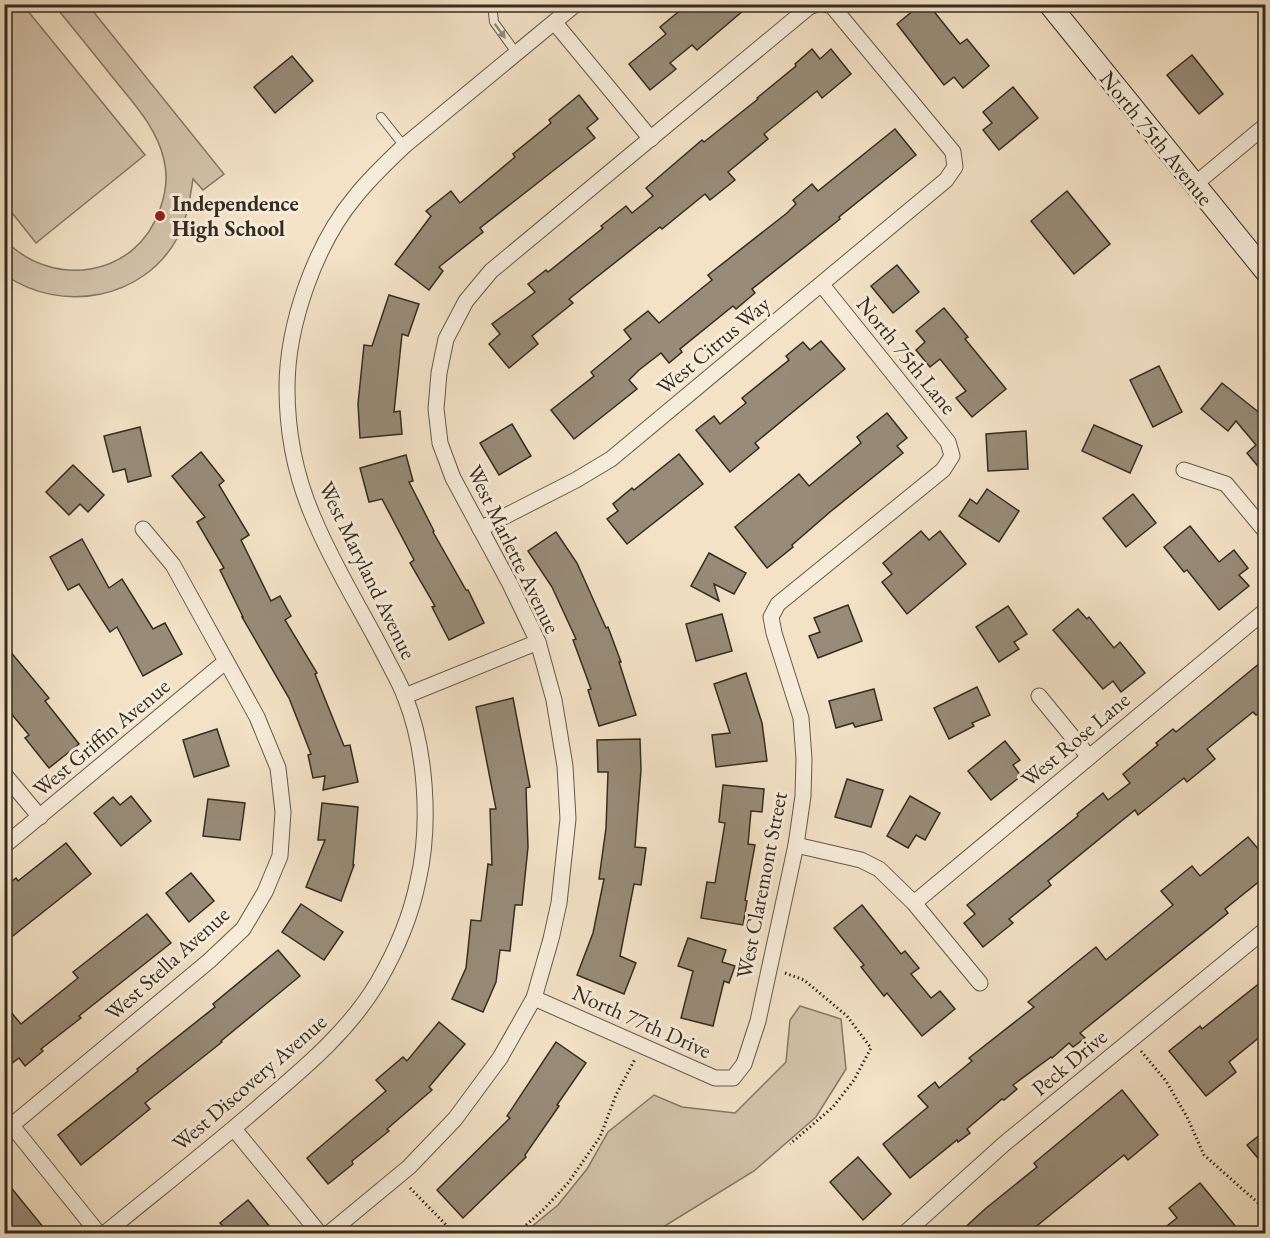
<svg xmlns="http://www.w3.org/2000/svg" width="1270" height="1238" font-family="'EB Garamond',serif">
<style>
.green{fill:#d3c3aa;stroke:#847866;stroke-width:1.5}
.building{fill:#988b77;stroke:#352c21;stroke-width:1.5}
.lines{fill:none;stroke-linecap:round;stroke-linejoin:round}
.service-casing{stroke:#645a4a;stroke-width:10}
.minor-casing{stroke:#645a4a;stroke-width:17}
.secondary-casing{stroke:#352c21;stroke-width:23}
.path{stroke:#352c21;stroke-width:3;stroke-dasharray:1.5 3;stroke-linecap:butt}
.service{stroke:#f7ecda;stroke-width:8}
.minor{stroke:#f7ecda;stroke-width:15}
.secondary{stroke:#f7ecda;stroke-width:21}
.oneway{fill:#968c7e}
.poi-dot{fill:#8f2418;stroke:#f7ecda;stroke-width:2}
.labels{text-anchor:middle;stroke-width:6;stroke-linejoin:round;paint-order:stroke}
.street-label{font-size:22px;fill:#352c21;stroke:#f7ecda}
.poi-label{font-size:22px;font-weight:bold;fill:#352c21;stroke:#f7ecda;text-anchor:start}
</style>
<rect width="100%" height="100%" fill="#f3e2c6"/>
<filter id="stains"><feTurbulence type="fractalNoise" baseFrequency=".00333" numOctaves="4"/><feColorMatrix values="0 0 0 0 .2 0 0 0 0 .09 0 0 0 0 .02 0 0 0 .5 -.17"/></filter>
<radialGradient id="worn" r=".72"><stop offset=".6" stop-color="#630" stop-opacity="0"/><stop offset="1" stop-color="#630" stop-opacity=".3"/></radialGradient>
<g class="green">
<path d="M4,5H23L145,155L36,243L5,204Z"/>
<path d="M54,5H88L224,174L203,190L193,179C190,199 187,218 178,237C144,300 61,314 5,275V240C53,290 137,277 160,209C166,193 168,177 164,160C157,128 134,104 114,79C94,54 74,29 54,5Z"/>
<path d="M800,1006L841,1019L846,1069L816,1117L754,1171L663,1227L661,1233H524L558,1205L587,1169L608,1132L654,1095L682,1107L735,1113L786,1062L790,1020Z"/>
</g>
<g class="building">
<path d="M688,4H751L697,50L692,45L670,63L676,69L650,90L629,64L666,34L660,27Z"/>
<path d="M921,4H928L960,44L967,39L989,66L963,88L954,77L944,85L897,24Z"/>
<path d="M812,49L820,59L831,49L851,74L822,98L817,91L764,134L768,139L728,172L735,180L710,200L705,194L662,229L660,227L569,299L573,303L532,336L538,344L509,368L489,344L500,334L492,324L535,292L528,284L546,270L548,272L603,228L601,226L626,206L632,213L653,196L646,188L702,140L704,142L758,99L757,98L796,66L795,64Z"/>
<path d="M1192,55L1223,94L1199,114L1167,75Z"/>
<path d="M292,56L313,81L275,113L254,87Z"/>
<path d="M1013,87L1038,118L999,150L983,130L992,123L983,112Z"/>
<path d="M579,95L598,119L587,128L595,138L480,228L483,232L439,267L443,271L429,290L395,264L431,216L426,211L451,191L460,203L515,157L513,154L551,123L549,120Z"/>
<path d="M895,129L916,155L839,217L840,219L752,289L755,293L736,309L733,306L680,349L682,352L669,363L661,353L639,370L629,380L637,389L574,439L551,410L594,376L591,372L631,339L624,330L648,311L659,323L712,280L708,275L787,213L796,204L793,200L812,184L818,191Z"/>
<path d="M1067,191L1110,244L1074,274L1031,221Z"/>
<path d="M897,265L919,292L893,313L871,286Z"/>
<path d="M389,295L419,304L408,336L402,334L394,412L400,411L402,434L360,438L358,404L364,345L372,346Z"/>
<path d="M944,308L968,337L965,339L1006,389L972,417L956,398L966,391L940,359L930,367L916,350L925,342L916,331Z"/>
<path d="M821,341L845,369L755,443L759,448L730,472L696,430L714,416L720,424L746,403L742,398L789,360L786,356L803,342L810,350Z"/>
<path d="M1159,366L1182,412L1153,427L1130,380Z"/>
<path d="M1222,383L1266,418V476L1247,453L1256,445L1236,421L1228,431L1201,409Z"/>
<path d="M887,413L907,438L897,446L903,453L830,512L792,545L793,547L767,568L735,527L799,474L809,486L861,443L857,437Z"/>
<path d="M512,424L531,456L499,475L480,443Z"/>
<path d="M1094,425L1142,446L1130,473L1082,451Z"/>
<path d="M140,427L151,476L128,482L125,469L113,472L104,436Z"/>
<path d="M1026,431L1028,469L988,471L986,434Z"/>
<path d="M201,452L224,481L219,485L249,535L241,540L271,601L280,596L291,616L285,620L317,673L315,674L344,746L350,745L358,782L323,790L325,776L313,778L308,755L311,754L289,698L242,617H243L220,570L224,568L197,522L205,517L172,476Z"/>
<path d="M679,454L703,484L627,544L607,519L618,511L613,504L632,488L634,490Z"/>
<path d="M406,455L413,481L409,482L434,531L433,532L466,590H468L484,623L449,640L432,607L435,606L410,563L414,560L382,499L369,502L360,468Z"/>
<path d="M73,465L104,495L88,512L80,504L69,515L46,492Z"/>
<path d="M987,489L1019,511L999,542L959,516L970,499L977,504Z"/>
<path d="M1133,494L1156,523L1126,547L1103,518Z"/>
<path d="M1190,526L1219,562L1234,550L1248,568L1239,575L1249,586L1219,610L1187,570L1184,572L1164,547Z"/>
<path d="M921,531L929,540L940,531L966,564L907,614L882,582L892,574L883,563Z"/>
<path d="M556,532L577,563L606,628L608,627L621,662H619L636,715L599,726L588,690L591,689L573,640L576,639L552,587L528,551Z"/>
<path d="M82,539L109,588L122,579L153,629L165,623L182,654L143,676L117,627L110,632L79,584L68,590L50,557Z"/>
<path d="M709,553L746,573L734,594L714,584L719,601L691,586Z"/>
<path d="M848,605L862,641L818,658L809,636L820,632L814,618Z"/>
<path d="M1008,606L1027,634L1014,642L1019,649L999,662L976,627Z"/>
<path d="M1078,609L1087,619L1089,617L1114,648L1120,642L1145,673L1121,692L1113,681L1103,689L1053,630Z"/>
<path d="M722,614L732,651L696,661L686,624Z"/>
<path d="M4,644L49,698L45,701L79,744L49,768L25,738L29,735L4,705Z"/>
<path d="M1266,658V708L1256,715L1253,712L1207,749L1215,759L1187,782L1184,778L1138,815L1135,810L1048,881L1051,885L1009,919L1013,923L983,947L964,923L975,914L967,905L1078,816L1077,814L1103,793L1108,800L1130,783L1123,774L1158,745L1156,743L1173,729L1176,732Z"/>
<path d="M746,673L762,723L767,761L716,767L712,735L730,733L714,684Z"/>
<path d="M977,687L990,715L972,723L974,726L949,739L934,708Z"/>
<path d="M874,689L882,720L855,727L853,723L836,728L829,701Z"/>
<path d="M513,698L530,787L526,788L528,847L522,905H515L510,951L500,950L496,982L483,1012L452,999L466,968L471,920L481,921L488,864L492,865L490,809H496L476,707Z"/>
<path d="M217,729L229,766L194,777L183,740Z"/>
<path d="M640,739L641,770L635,847L646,848L641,885L634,884L620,956L636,963L624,994L577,975L593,933L604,879H599L606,828L608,772H598L597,740Z"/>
<path d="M1005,741L1020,760L1013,765L1021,776L991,800L968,771Z"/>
<path d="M847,779L883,790L871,827L835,817Z"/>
<path d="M723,785L764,789L762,812L751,811L748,844L755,845L745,900L747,901L743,925L701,918L707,882L715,883L725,823L719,822Z"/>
<path d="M131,796L151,821L121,846L94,813L113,797L120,805Z"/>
<path d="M910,796L940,813L925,840L916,835L908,848L887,836Z"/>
<path d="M208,799L245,803L240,840L203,836Z"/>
<path d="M322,803L358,807L353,865H354L341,901L306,887L325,840H318Z"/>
<path d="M1248,837L1266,858V876L1225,909L1228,913L1080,1033L1085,1038L1073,1047L1069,1043L1052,1058L1051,1057L1013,1085L1017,1089L1004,1100L1002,1099L967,1129L970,1133L958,1142L957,1140L910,1178L883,1144L928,1107L918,1096L935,1082L939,1088L972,1061L969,1058L1034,1007L1028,1002L1096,947L1106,960L1173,905L1161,891L1192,866L1200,876Z"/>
<path d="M66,843L91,874L4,943V887L16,878L18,881Z"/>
<path d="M191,873L214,901L189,922L166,893Z"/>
<path d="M301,904L343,932L324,960L282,932Z"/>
<path d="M862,905L901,954L905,951L919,968L911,974L931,998L940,991L955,1009L922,1036L887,993L884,996L861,967L864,965L834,928Z"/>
<path d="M147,914L171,943L79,1016L81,1018L41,1049L43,1051L25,1066L19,1058L4,1069V1004L21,1024L78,978L73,972Z"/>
<path d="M688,938L726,950L722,962L735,966L729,983L724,981L713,1026L681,1018L693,971L678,966Z"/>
<path d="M278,950L300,976L221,1041L222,1042L145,1103L150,1109L81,1165L58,1135L138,1071L137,1069L215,1007L213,1004Z"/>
<path d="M1266,978V1032L1229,1062L1236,1072L1206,1096L1169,1051L1200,1026L1202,1029Z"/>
<path d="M439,1022L465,1044L429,1087L432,1090L387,1129L389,1131L352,1161L353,1164L328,1184L307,1158L386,1091L376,1080L403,1057L407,1061Z"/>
<path d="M556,1042L586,1063L557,1105L559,1106L525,1155L526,1157L463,1218L437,1190L510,1118L507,1116Z"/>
<path d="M1122,1090L1158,1135L1128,1160L1124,1155L1028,1233H959L985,1209L1037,1167L1034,1163Z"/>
<path d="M1266,1130V1168L1247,1145Z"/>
<path d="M858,1157L891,1194L863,1220L830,1182Z"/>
<path d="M4,1179L44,1228L37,1233H8L4,1229Z"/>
<path d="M1200,1183L1241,1233H1158L1177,1218L1169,1208Z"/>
<path d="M248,1200L275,1233H229L220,1223Z"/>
</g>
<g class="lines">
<g class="service-casing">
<g id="service">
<path d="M492,4L494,22L517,54"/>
<path d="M381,117L404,146"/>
</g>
</g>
<g class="minor-casing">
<g id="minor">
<path d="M555,23L651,139"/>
<path d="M1194,185L1266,125"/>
<path d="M1184,470L1226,484L1266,532"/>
<path d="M480,529L576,480L611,459L946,180L955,167L953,152L832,6L824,4"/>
<path d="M405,696L538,642"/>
<path d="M1039,696L1089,757"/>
<path d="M4,774L40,817"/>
<path d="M796,845L861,860L879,869L914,903L980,983"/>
<path d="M4,846L225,662"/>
<path d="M914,903L1266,610"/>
<path d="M534,998L715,1078H733L744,1064L758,1021L796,845L803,796L804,759L801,718L774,633L771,617L778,604L943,470L952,456L948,442L822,285"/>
<path d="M4,1116L99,1234"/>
<path d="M12,1125L209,961L243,929L265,892L280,856L283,812L278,768L257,717L173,565L143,529"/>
<path d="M234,1129L320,1234"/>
<path d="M104,1234C159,1189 215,1145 268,1099C309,1064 350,1029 378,982C396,951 411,916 418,881C431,825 426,749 405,697C400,683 392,670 385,656C362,611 334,567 314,519C296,478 287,433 287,388C287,325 315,245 355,197C370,178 387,162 404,146L576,4"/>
<path d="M328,1234L409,1167L455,1119L500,1058L534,998L551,939L559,903L568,819L565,766L554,700L538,642L510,584L453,478L440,443L436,409L439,373L446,339L466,301L491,271L809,7L817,4"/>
<path d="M904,1234L1004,1144L1266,929"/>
</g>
</g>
<g class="secondary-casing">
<path id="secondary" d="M1049,4L1266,272"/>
</g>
<g class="path">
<path d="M785,973L804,980L847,1016L871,1048L854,1080L833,1107L790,1144"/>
<path d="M1141,1051L1166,1081L1187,1117L1204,1155L1266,1210"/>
<path d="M410,1188L455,1234"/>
<path d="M516,1234L544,1209L568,1183L600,1137L616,1095L635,1059"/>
</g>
<use href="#service" class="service"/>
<use href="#minor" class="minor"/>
<use href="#secondary" class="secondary"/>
</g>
<defs><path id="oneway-solid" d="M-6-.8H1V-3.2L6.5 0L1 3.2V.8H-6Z" transform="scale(1.5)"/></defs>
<use class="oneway" href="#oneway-solid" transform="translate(500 31) rotate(54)"/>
<circle class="poi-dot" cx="160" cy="216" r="6"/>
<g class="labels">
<g class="street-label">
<text transform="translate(1157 138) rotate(51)" y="8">North 75th Avenue</text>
<text transform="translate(713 345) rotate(-40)" y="8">West Citrus Way</text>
<text transform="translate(907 355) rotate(51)" y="8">North 75th Lane</text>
<text transform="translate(514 549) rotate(64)" y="8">West Marlette Avenue</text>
<text transform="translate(368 570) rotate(64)" y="8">West Maryland Avenue</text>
<text transform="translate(101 737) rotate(-40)" y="8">West Griffin Avenue</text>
<text transform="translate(1075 739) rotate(-40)" y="8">West Rose Lane</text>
<text transform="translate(761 885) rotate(-79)" y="8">West Claremont Street</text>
<text transform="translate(167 963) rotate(-42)" y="8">West Stella Avenue</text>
<text transform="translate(642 1021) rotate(24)" y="8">North 77th Drive</text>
<text transform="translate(1069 1062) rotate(-40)" y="8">Peck Drive</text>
<text transform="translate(249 1082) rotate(-41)" y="8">West Discovery Avenue</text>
</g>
<g class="poi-label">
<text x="172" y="211">Independence<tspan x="172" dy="25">High School</tspan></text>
</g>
</g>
<rect width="1270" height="1238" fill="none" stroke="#f3e2c6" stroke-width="24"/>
<rect x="6" y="6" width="1258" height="1226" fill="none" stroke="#352c21" stroke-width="3"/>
<rect x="12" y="12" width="1246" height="1214" fill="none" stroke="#352c21" stroke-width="1.5"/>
<rect width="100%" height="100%" filter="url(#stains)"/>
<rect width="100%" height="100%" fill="url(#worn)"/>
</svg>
